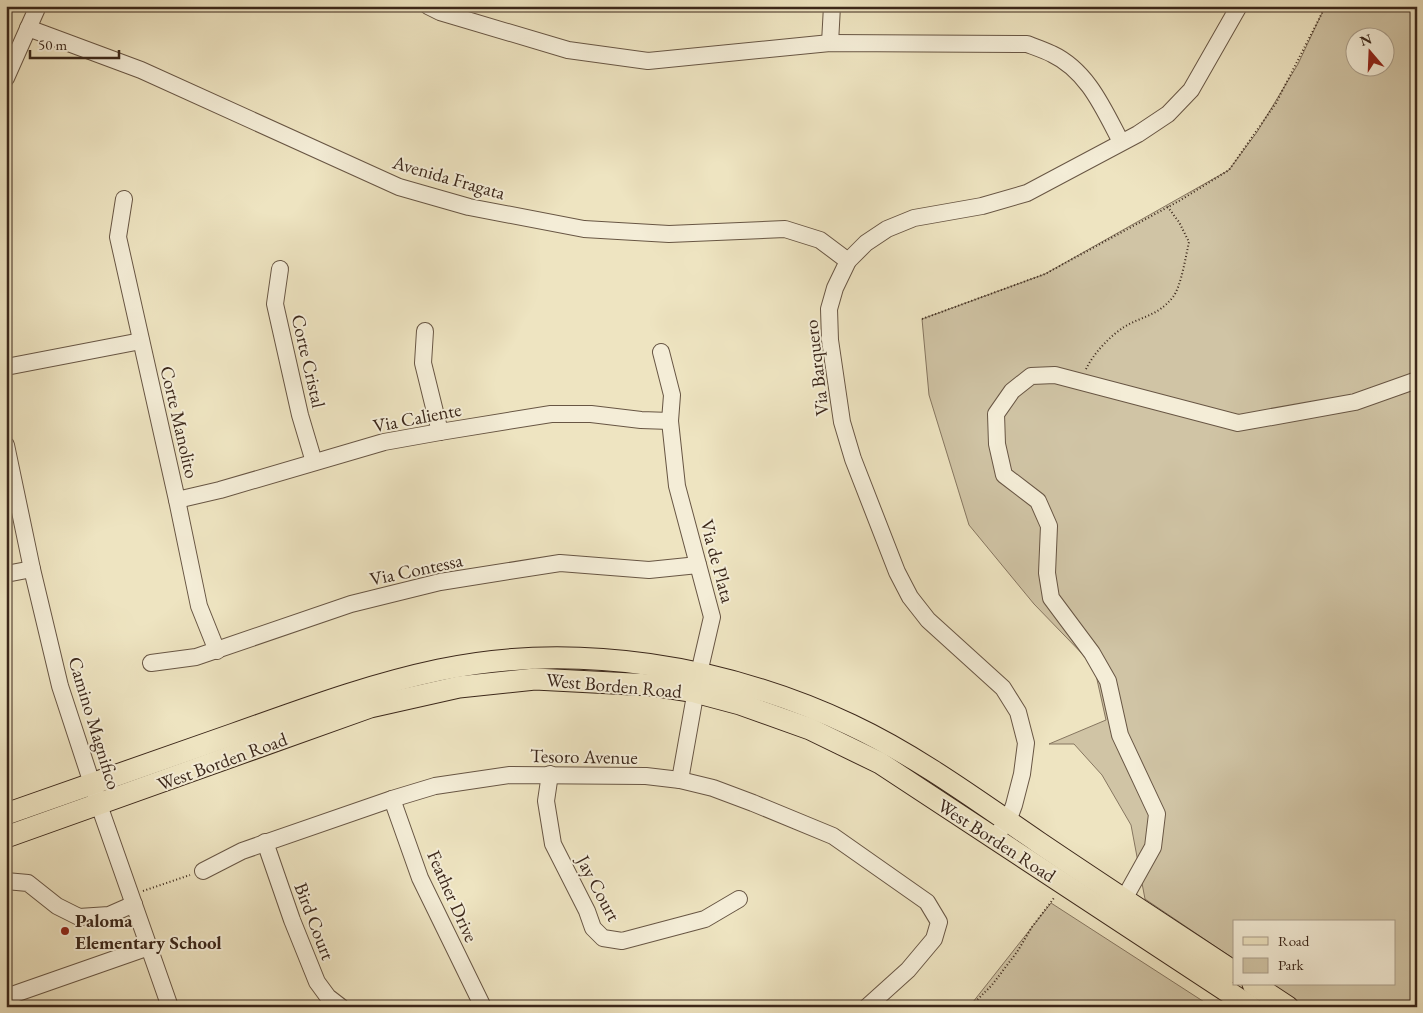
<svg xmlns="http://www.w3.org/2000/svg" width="1423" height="1013" font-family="'EB Garamond',serif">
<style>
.green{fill:#d0c4a5;stroke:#867660;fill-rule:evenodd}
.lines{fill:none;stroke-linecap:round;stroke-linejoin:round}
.minor-casing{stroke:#685644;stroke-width:18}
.major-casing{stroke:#3b271a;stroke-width:23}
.path{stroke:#3b271a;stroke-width:2;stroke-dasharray:1 2.5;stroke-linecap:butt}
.minor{stroke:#f4edd7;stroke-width:16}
.major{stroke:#eee4c1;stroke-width:21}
.poi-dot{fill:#8f2418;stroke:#f4edd7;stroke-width:2}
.labels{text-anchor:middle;stroke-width:4;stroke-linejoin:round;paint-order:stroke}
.street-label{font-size:19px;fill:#3b271a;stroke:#f4edd7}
.poi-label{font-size:19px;font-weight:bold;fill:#3b271a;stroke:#f4edd7;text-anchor:start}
</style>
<rect width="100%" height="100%" fill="#eee4c1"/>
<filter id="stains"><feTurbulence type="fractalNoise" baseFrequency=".004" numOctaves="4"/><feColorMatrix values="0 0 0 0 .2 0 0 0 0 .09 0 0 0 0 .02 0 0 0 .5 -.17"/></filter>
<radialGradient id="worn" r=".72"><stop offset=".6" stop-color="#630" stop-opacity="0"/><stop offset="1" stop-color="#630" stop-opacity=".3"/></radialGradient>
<g class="green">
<path d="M1324,6H1417V1007H1306L1272,984H1394V922H1234V959L1145,899L1131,825L1102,775L1074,744H1049L1106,720L1094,666L1034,604L969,525L929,395L922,319L1045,274L1229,170L1257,132L1298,64L1322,13ZM1356,38H1386V68H1356Z"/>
<path d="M1051,903L1212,1007H969Z"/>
</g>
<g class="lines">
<g class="minor-casing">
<g id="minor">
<path d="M428,6L440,12L568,50L648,61L830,43L1027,44C1035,47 1044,50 1052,54C1088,71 1104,110 1121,142"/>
<path d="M28,28L141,70L399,187L469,207L584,229L669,234L785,229L820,240L848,261"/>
<path d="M830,43L832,6"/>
<path d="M6,78L38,6"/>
<path d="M124,199L118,237L177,500L199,606L217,651"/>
<path d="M280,269L275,304L300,415L314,462"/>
<path d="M425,331L423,363L440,432"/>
<path d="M661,352L672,395L670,421L677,486L712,617L699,673L680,780"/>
<path d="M6,367L141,341"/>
<path d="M6,445L32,569L60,686L99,805L170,1007"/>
<path d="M177,500L220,490L384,442L440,432L551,414H591L641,420L670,421"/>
<path d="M6,574L32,569"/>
<path d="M151,663L196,657L351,604L440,582L560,563L649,570L698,565"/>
<path d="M550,774L546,801L553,844L587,911L593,928L603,938L622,941L705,919L739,899"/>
<path d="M392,799L420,878L483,1007"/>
<path d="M1001,829L1008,821L1014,805L1022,774L1026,743L1018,712L1003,688L928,620L910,597L897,572L853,459L842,422L830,340L829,309L835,288L848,261L866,243L887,229L914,218L982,206L1027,193L1138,134L1168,114L1191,90L1239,6"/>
<path d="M265,842L292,920L317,982L328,997L341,1007"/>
<path d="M203,871L242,851L392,799L435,786L510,775L646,776L680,780L713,788L753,803L833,836L927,902L939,922L934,939L908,970L867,1007"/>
<path d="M6,881L28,883L57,906L79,917L109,915L134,904"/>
<path d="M1124,899L1153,847L1157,814L1120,735L1108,681L1092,653L1051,598L1047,573L1049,526L1038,501L1004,475L997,444L996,414L1012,391L1031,376L1055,375L1238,423L1355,402L1417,380"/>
<path d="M6,997L149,947"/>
</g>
</g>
<g class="major-casing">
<g id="major">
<path d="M6,814C82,788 158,761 234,734C302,710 368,685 439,670C575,641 726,666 851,725C917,756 978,801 1038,842C1103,886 1169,929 1234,972"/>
<path d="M6,837L370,707L459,687L535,679L651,685L695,692L740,704L810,729L880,763L1251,1007"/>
<path d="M1253,984L1288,1007"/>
</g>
</g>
<g class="path">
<path d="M922,319L1045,274L1179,201L1229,170L1276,103L1322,13L1324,6"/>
<path d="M1086,369C1094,353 1109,337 1124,327C1142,316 1158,316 1173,297C1181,287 1186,255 1189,242L1179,222L1167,206"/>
<path d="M143,891L190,875"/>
<path d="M970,1007L992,985L1017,952L1032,927L1054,898"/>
</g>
<use href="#minor" class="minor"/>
<use href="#major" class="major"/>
</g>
<circle class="poi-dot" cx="65" cy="931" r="5"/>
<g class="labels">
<g class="street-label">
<text transform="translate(449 177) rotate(16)" y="7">Avenida Fragata</text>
<text transform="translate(309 361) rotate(77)" y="7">Corte Cristal</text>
<text transform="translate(816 368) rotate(-97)" y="7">Via Barquero</text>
<text transform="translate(417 417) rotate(-11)" y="7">Via Caliente</text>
<text transform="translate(180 422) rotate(77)" y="7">Corte Manolito</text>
<text transform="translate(718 561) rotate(75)" y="7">Via de Plata</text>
<text transform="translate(416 569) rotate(-12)" y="7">Via Contessa</text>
<text transform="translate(614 685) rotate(5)" y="7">West Borden Road</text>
<text transform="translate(95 723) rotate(73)" y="7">Camino Magnifico</text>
<text transform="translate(584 756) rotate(1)" y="7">Tesoro Avenue</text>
<text transform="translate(222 761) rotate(-20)" y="7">West Borden Road</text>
<text transform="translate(997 840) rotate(33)" y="7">West Borden Road</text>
<text transform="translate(599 888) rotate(62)" y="7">Jay Court</text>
<text transform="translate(453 896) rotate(66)" y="7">Feather Drive</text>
<text transform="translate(315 921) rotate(69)" y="7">Bird Court</text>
</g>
<g class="poi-label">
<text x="75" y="927">Paloma<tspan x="75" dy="22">Elementary School</tspan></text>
</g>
</g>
<rect width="1423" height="1013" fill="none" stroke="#eee4c1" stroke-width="25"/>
<rect x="8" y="8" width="1408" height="998" fill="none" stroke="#3b271a" stroke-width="2.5"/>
<rect x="12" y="12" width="1398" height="988" fill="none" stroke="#3b271a"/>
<rect x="1233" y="920" width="162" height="65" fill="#f4edd7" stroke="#aa9e8b"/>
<rect x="1243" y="937" width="25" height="8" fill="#eee4c1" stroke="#aa9e8b"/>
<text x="1278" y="946" font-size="15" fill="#3b271a">Road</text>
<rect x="1243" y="958" width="25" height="15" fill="#d0c4a5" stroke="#aa9e8b"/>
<text x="1278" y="970" font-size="15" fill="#3b271a">Park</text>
<g transform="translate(1370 52) rotate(341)"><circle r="24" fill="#f4edd7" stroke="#aa9e8b"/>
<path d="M0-4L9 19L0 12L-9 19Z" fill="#8f2418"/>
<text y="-8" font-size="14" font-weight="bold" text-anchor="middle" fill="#3b271a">N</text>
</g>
<path d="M30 50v8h89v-8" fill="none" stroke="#3b271a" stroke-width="2.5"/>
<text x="38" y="50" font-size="15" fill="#3b271a" stroke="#f4edd7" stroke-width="4" paint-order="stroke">50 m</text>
<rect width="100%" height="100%" filter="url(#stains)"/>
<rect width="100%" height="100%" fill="url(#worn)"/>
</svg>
